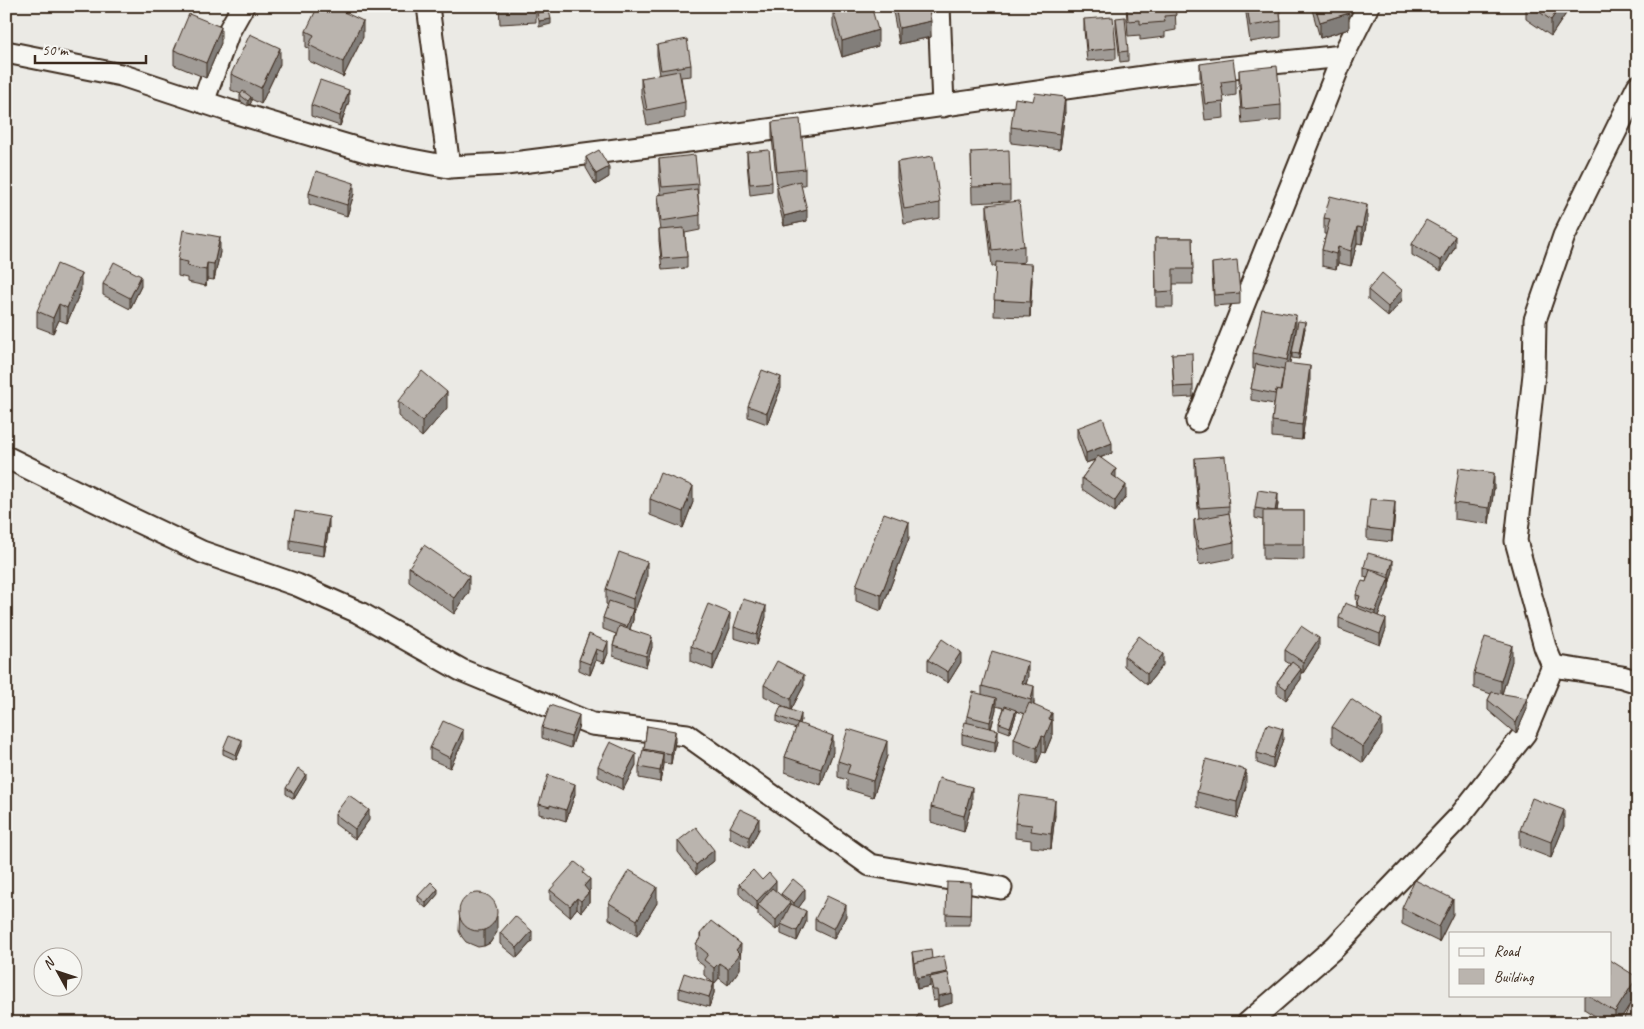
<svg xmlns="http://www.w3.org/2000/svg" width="1644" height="1029" font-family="Caveat,sans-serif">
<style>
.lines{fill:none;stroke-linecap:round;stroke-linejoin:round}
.minor-casing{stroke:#3b2a1e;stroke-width:25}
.minor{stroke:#f6f6f2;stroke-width:21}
.wall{fill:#a09b96;stroke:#3b2a1e}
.shaded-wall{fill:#827e7a;stroke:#3b2a1e}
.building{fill:#bab4ae;stroke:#3b2a1e}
</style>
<rect width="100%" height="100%" fill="#ebeae5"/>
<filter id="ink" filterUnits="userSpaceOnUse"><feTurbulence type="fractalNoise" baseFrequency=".02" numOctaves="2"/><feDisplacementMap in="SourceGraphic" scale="10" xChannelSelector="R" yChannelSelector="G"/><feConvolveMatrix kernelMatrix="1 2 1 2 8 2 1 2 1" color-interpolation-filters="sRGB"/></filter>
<g filter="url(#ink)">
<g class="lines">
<g class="minor-casing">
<g id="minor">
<path d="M428,6L449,167"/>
<path d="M939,6L943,106"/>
<path d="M6,52L121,75L230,111L369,152L449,167L506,164L711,138L1165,74L1343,56L1368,6"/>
<path d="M203,102L229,31L243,6"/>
<path d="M1197,421L1343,56"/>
<path d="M6,457L128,517L202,552L297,585L358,612L461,670L592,724L687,735L870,865L1001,888"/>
<path d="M1553,666L1622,677L1638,682"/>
<path d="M1248,1023L1335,947L1459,817L1525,733L1553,666L1545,647L1516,541L1534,374L1535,320L1564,236L1638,86"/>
</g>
</g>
<use href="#minor" class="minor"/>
</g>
<g class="wall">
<path d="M499,6H536V22L500,24Z"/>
<path d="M892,6H928L931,37L899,44Z"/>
<path d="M1126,6H1175L1176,30L1165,32V37L1140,40V35L1128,36Z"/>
<path d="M1245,6H1279L1281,21V37L1250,42Z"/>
<path d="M1311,6H1347L1349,29L1320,38Z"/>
<path d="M1526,6H1571L1551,36L1526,19Z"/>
<path d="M833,10L878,46L842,57L833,26Z"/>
<path d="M1116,18L1128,51V61L1120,62L1116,28Z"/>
<path d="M1084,19L1116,48V59L1087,61L1084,30Z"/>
<path d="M306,31L363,37L343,77L309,61V48L306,47Z"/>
<path d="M221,43L206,78L174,65V50Z"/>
<path d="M657,45L691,65V76L681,77L685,102V118L647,125L641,94V78L660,75L657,55Z"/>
<path d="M280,64L261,104L251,99V103L248,106L240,101V95L241,94L231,90V74Z"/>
<path d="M1200,64L1236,80V95L1223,97L1224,118L1205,120L1200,80Z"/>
<path d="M1239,70L1281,105V120L1242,124L1239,86Z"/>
<path d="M349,101L340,126L311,116V105Z"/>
<path d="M1065,112L1060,149L1011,143V127Z"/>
<path d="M772,122L805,169V185H801L807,221L784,226L777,197V187L772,137Z"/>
<path d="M747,152L772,182V192L750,195L747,163Z"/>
<path d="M971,152L1010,186V201L972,203Z"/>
<path d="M586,157L609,177L596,185L586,168Z"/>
<path d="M659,159L698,184V195L700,215V230L685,233L687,257V268L662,270L659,241V230H661L658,210V195L661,194L659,175Z"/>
<path d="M897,162L940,203V218L904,224L897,178Z"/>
<path d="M309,193L354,194L347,216L309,204Z"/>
<path d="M987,205L1024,246V262L1017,263L1032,279L1030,317L994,316L996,266H992L987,220Z"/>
<path d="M1324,218L1367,221L1362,244L1357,243L1351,266L1338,263L1336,269L1322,266V250L1326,234H1324Z"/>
<path d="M1155,238H1192L1193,284H1173V307H1156Z"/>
<path d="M1412,244L1455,247L1441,271L1412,255Z"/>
<path d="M220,252L214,280L207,279L206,286L187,282V278L178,276V260Z"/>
<path d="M1212,263L1240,293V304L1214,306L1212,273Z"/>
<path d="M103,284L141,286L130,309L103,295Z"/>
<path d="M81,290L67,323L59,320L53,333L37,327V311Z"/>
<path d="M1368,290L1402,300L1388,317L1368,300Z"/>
<path d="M1305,328L1299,359L1292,358V353Z"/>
<path d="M1296,331L1290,363L1310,381L1302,440L1272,437V421L1274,404L1251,400V389L1255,369H1253V353Z"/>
<path d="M1172,354L1193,386V397L1174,398Z"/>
<path d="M781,388L767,424L748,417V406Z"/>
<path d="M398,401L447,408L422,437L398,416Z"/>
<path d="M1077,428L1112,453L1100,458L1116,478L1126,496L1115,512L1082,489V478L1095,460L1086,463L1077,438Z"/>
<path d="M1195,458L1229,506V514L1234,542V558L1199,565L1194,535V520L1199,519L1195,474Z"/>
<path d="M1494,488L1489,524L1454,519V503Z"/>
<path d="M650,499L693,502L683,528L650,515Z"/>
<path d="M1278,504L1277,511H1304V560L1263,559V520L1255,518V508Z"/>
<path d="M1395,512L1392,542L1367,539V528Z"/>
<path d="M329,527L324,556L290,551V540Z"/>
<path d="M909,538L881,611L856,601V586Z"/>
<path d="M409,567L469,592L454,614L409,582Z"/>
<path d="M1364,567L1393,570L1389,585V588L1378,616L1386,629L1380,645L1339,629V618L1357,607L1356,595L1366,582L1367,578L1364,577Z"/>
<path d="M647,578L633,615V620L630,629L652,647L646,667L613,656V646L616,634L603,629V618L608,605L606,604V589Z"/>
<path d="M766,617L757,645L734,638V627Z"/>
<path d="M730,628L713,670L691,661V646Z"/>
<path d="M589,634L608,653L604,663L596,660L590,675L579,670V660Z"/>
<path d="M1319,648L1303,673L1301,672V679L1286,700L1277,693V682L1290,664L1285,661V650Z"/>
<path d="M1124,656L1163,665L1147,685L1124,666Z"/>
<path d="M928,660L961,662L948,683L928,671Z"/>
<path d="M1512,661L1502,694L1527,709L1516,734L1488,710V700L1491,694L1474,688V673Z"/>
<path d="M1028,677L1026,684L1034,702V705L1052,720V736L1045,753L1042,752L1037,764L1014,755V739L1025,714L1016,711V715L1010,733L999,729V723L1004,708L996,706V709L991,729L998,741L995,753L962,744V734L967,722V716L982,695V686Z"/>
<path d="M764,685H804L791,710L764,696Z"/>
<path d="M777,716L801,720L800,724L833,752L821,785L785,772V757L796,729L777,722Z"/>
<path d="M579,725L571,748L542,738V728Z"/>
<path d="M647,726L675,741L671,764L663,763L660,782L639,778V767L644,751Z"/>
<path d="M1332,727L1382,735L1363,763L1332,742Z"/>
<path d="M1283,739L1273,769L1257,763V753Z"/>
<path d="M463,741L450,768L430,759V748Z"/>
<path d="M242,746L236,760L223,754V749Z"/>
<path d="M887,756L873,797L847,789V780L838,777V761Z"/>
<path d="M636,765L623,790L598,777V766Z"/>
<path d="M306,779L294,799L286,794V788Z"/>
<path d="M1246,786L1237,818L1197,807V792Z"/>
<path d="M575,794L566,821L550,816V817L539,814V804Z"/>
<path d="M972,803L964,832L931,822V807Z"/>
<path d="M335,814L369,820L355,839L335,824Z"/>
<path d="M1055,815L1051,849L1031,847V840L1015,838V823Z"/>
<path d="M1564,826L1551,858L1520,846V830Z"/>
<path d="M730,827L759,829L749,848L730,838Z"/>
<path d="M678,841L714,861L696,875L678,852Z"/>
<path d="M585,875L590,890L589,891V902L581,912L577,908L570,917L550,900V890Z"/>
<path d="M762,880L781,896V894L805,899L798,908L806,922L797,941L781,934V924L776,930L758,915V910L757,911L739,894V884Z"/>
<path d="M971,883L970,925H946V914Z"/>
<path d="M438,894L426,908L418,901V896Z"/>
<path d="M609,903H657L637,936L609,919Z"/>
<path d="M460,908L497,932L490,943L484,946L478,947L466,942L462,937L459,931Z"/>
<path d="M1402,908L1453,914L1439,942L1402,924Z"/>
<path d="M846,916L834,939L815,930V919Z"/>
<path d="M500,933L532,941L517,958L500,944Z"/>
<path d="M700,934L741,959L740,960V969L728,985L719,978L714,984V983V993L709,1007L679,998V988L712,982L704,975V966L696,960V944L700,938Z"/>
<path d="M912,952L932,959L952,1003L938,1007L937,1000L933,1001L930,986L917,989L914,973Z"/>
<path d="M1637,993L1618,1023H1606L1584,1009V995H1610Z"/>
</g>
<g class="shaded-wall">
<path d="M1560,6H1571L1551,36V20Z"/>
<path d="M1349,13V29L1320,38V22Z"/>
<path d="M551,19V24L539,27V21Z"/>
<path d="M363,21V37L343,77V62Z"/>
<path d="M931,21V37L899,44V28Z"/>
<path d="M221,27V43L206,78V63Z"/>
<path d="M878,30V46L842,57V41Z"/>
<path d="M280,48V64L261,104V88Z"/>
<path d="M349,90V101L340,126V116Z"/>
<path d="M251,97V103L248,106V101Z"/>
<path d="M1065,97V112L1060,149V134Z"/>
<path d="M609,167V177L596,185V174Z"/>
<path d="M354,183V194L347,216V205Z"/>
<path d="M1367,205V221L1362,244V228Z"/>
<path d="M807,210V221L784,226V216Z"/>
<path d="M1357,227V243L1351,266V251Z"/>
<path d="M1455,236V247L1441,271V261Z"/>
<path d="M220,237V252L214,280V264Z"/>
<path d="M1338,247V263L1336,269V254Z"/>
<path d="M207,263V279L206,286V270Z"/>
<path d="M1032,264V279L1030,317V302Z"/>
<path d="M81,274V290L67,323V308Z"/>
<path d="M141,276V286L130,309V298Z"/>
<path d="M1402,290V300L1388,317V307Z"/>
<path d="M59,304V320L53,333V318Z"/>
<path d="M1296,315V331L1287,376V360Z"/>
<path d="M1305,322V328L1299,359V354Z"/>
<path d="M1310,366V381L1302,440V425Z"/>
<path d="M781,377V388L767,424V413Z"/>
<path d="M447,392V408L422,437V421Z"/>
<path d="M1112,443V453L1086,463V453Z"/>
<path d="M1116,469V480L1112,475Z"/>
<path d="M1494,473V488L1489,524V508Z"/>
<path d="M1126,485V496L1115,512V501Z"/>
<path d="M693,486V502L683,528V512Z"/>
<path d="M1278,493V504L1275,521V511Z"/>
<path d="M1395,501V512L1392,542V531Z"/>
<path d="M329,517V527L324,556V546Z"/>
<path d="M909,522V538L881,611V595Z"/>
<path d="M1393,560V570L1389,585V574Z"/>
<path d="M647,562V578L633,615V599Z"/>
<path d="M469,576V592L454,614V598Z"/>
<path d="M1389,578V588L1375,623V612Z"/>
<path d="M766,606V617L757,645V635Z"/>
<path d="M633,609V620L627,637V627Z"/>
<path d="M730,613V628L713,670V655Z"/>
<path d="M1386,619V629L1380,645V634Z"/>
<path d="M652,637V647L646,667V656Z"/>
<path d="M1319,638V648L1303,673V662Z"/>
<path d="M608,642V653L604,663V652Z"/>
<path d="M1512,645V661L1501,697V681Z"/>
<path d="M596,649V660L590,675V664Z"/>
<path d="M961,652V662L948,683V672Z"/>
<path d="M1163,654V665L1147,685V674Z"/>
<path d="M1028,662V677L1022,698V683Z"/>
<path d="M1301,669V679L1286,700V689Z"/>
<path d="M804,675V685L791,710V699Z"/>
<path d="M1034,686V702L1031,716V700Z"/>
<path d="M996,698V709L990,732V722Z"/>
<path d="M1527,698V709L1516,734V723Z"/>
<path d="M1016,710V715L1010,733V727Z"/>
<path d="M1052,713V736L1045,753V737L1049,719Z"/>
<path d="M801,714V720L798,730V724Z"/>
<path d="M579,715V725L571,748V737Z"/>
<path d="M1382,720V735L1363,763V747Z"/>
<path d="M1283,729V739L1273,769V758Z"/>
<path d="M463,730V741L450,768V758Z"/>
<path d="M998,730V741L995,753V742Z"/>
<path d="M675,731V741L671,764V754Z"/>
<path d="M833,736V752L821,785V769Z"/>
<path d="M1042,736V752L1037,764V748Z"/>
<path d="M242,740V746L236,760V755Z"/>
<path d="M887,741V756L873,797V781Z"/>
<path d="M636,754V765L623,790V779Z"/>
<path d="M663,754V765L660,782V771Z"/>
<path d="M1246,770V786L1237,818V802Z"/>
<path d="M306,774V779L294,799V793Z"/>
<path d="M575,784V794L566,821V810Z"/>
<path d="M972,787V803L964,832V816Z"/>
<path d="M1055,800V815L1051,849V834Z"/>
<path d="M369,810V820L355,839V829Z"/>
<path d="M1564,810V826L1551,858V842Z"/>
<path d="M759,818V829L749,848V837Z"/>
<path d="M714,850V861L696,875V865Z"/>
<path d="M590,879V890L584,897V886Z"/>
<path d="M776,881V891L758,905V910L757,911V901Z"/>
<path d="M657,887V903L637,936V920Z"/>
<path d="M438,889V894L426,908V903Z"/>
<path d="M805,889V899L794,914V903Z"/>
<path d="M589,892V902L581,912V901Z"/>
<path d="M577,898V908L570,917V906Z"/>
<path d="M1453,899V914L1439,942V927Z"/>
<path d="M790,903V914L776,930V920Z"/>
<path d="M846,905V916L834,939V929Z"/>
<path d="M806,911V922L797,941V931Z"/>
<path d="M497,916V932L490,943L484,946V930Z"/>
<path d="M532,931V941L517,958V948Z"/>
<path d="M741,944L740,969L728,985V969L736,950Z"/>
<path d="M719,963V978L714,984V968Z"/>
<path d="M947,972V982L930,977V986L917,989V978Z"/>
<path d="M1637,977V993L1618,1023H1615V1012Z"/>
<path d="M714,983V993L709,1007V997Z"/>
<path d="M952,993V1003L938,1007V996Z"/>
</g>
<g class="building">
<path d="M318,6H331L363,21L343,62L309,45L314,35L306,31Z"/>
<path d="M499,6H531L500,8Z"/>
<path d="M845,6H871L878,30L842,41L833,10Z"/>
<path d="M895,6H928L931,21L899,28Z"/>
<path d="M1127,6H1175L1176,15L1164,16L1165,22L1140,24V20L1128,21Z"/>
<path d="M1247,6H1279L1281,21L1250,26Z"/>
<path d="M1315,6H1347L1349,13L1320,22Z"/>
<path d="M1531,6H1560L1551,20Z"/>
<path d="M549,11L551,19L539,21L537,13Z"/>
<path d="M189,14L221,27L206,63L174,50Z"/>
<path d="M1113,17L1116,48L1087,51L1084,19Z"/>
<path d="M1125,17L1128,51L1120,52L1116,18Z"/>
<path d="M250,34L280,48L261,88L231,74Z"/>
<path d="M687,39L691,65L661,70L657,45Z"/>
<path d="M1233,59L1236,80L1221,82L1224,102L1205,104L1200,64Z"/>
<path d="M1277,66L1281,105L1242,109L1239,70Z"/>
<path d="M679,71L685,102L647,110L641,78Z"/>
<path d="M320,80L349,90L340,116L311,105Z"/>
<path d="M243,91L251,97L248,101L240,95Z"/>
<path d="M1035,93L1065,97L1060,134L1011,127L1015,98L1033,101Z"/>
<path d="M800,119L805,169L777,172L772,122Z"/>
<path d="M599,150L609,167L596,174L586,157Z"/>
<path d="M769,150L772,182L750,184L747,152Z"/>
<path d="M1009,150L1010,186L972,187L971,152Z"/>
<path d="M695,155L698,184L662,187L659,159Z"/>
<path d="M933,156L940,203L904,209L897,162Z"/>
<path d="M316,171L354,183L347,205L309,193Z"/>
<path d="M800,181L807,210L784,216L777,187Z"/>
<path d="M697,189L700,215L661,221L658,195Z"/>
<path d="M1330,196L1367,205L1362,228L1357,227L1351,251L1338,247L1336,254L1322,250L1330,219L1324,218Z"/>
<path d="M1019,201L1024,246L992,250L987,205Z"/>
<path d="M1426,220L1455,236L1441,261L1412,244Z"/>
<path d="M684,228L687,257L662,259L659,230Z"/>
<path d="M183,230L220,237L214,264L207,263L206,270L187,266L188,262L178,260Z"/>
<path d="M1155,238H1192L1193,269H1173V291L1156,292Z"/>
<path d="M1237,260L1240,293L1214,295L1212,263Z"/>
<path d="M114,262L141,276L130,298L103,284Z"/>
<path d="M996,262L1032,264L1030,302L994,300Z"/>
<path d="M57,264L81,274L67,308L59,304L53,318L37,311Z"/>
<path d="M1382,273L1402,290L1388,307L1368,290Z"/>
<path d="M1262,309L1296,315L1287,360L1253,353Z"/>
<path d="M1298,321L1305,322L1299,354L1292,353Z"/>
<path d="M1192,353L1193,386L1174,387L1172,354Z"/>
<path d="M1285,363L1310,366L1302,425L1272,421L1276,390L1281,391Z"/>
<path d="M1256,364L1284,370L1280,391L1276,390L1275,394L1251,389Z"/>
<path d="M762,370L781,377L767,413L748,406Z"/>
<path d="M422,371L447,392L422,421L398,401Z"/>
<path d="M1103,418L1112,443L1086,453L1077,428Z"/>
<path d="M1098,456L1116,469L1112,475L1126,485L1115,501L1082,478Z"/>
<path d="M1225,456L1229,506L1199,508L1195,458Z"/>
<path d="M1459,468L1494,473L1489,508L1454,503Z"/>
<path d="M660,473L693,486L683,512L650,499Z"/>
<path d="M1258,490L1278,493L1275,511L1255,508Z"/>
<path d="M1370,499L1395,501L1392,531L1367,528Z"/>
<path d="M295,511L329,517L324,546L290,540Z"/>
<rect x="1263" y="511" width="41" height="33"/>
<path d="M884,513L909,522L881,595L856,586Z"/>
<path d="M1229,513L1234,542L1199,549L1194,520Z"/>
<path d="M424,545L469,576L454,598L409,567Z"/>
<path d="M619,552L647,562L633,599L606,589Z"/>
<path d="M1368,553L1393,560L1389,574L1364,567Z"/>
<path d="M1370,570L1389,578L1375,612L1357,605L1360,596L1356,595L1362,581L1366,582Z"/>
<path d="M743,599L766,606L757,635L734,627Z"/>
<path d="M609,601L633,609L627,627L603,618Z"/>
<path d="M1345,603L1386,619L1380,634L1339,618Z"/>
<path d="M708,604L730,613L713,655L691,646Z"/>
<path d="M619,626L652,637L646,656L613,646Z"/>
<path d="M1301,626L1319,638L1303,662L1285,650Z"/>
<path d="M589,634L608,642L604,652L596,649L590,664L579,660Z"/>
<path d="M1139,636L1163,654L1147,674L1124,656Z"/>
<path d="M1485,637L1512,645L1501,681L1474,673Z"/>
<path d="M942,639L961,652L948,672L928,660Z"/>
<path d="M992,651L1028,662L1022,683L1034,686L1031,700L982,686Z"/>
<path d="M777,661L804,675L791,699L764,685Z"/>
<path d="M1292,662L1301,669L1286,689L1277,682Z"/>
<path d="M973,692L996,698L990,722L967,716Z"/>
<path d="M1492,692L1527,698L1516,723L1488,700Z"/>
<path d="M1351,699L1382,720L1363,747L1332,727Z"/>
<path d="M1029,703L1052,713L1049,719L1052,720L1045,737L1042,736L1037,748L1014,739Z"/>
<path d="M550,705L579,715L571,737L542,728Z"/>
<path d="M781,706L801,714L798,724L777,716Z"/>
<path d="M1005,706L1016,710L1010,727L999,723Z"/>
<path d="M443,721L463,730L450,758L430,748Z"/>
<path d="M965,722L998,730L995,742L962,734Z"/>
<path d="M798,723L833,736L821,769L785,757Z"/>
<path d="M1267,724L1283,729L1273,758L1257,753Z"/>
<path d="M647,726L675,731L671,754L644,749Z"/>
<path d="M848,729L887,741L873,781L847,773L850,765L838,761Z"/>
<path d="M229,735L242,740L236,755L223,749Z"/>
<path d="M610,742L636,754L623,779L598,766Z"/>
<path d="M643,750L663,754L660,771L639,767Z"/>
<path d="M1206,759L1246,770L1237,802L1197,792Z"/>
<path d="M298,768L306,774L294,793L286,788Z"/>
<path d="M548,775L575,784L566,810L550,805V807L539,804Z"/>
<path d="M939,778L972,787L964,816L931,807Z"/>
<path d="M349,795L369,810L355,829L335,814Z"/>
<path d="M1019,795L1055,800L1051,834L1031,831L1032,825L1015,823Z"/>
<path d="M1532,798L1564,810L1551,842L1520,830Z"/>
<path d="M740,809L759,818L749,837L730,827Z"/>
<path d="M696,827L714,850L696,865L678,841Z"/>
<path d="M575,862L585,870L583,873L590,879L584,886L589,892L581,901L577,898L570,906L550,890Z"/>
<path d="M629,870L657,887L637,920L609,903Z"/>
<path d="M753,870L762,880L769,873L776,881L757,901L739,884Z"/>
<path d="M793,879L805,889L794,903L781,894Z"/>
<path d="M1415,880L1453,899L1439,927L1402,908Z"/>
<path d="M431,882L438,889L426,903L418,896Z"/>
<path d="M947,882L971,883L970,915L946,914Z"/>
<path d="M772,888L790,903L776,920L758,905Z"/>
<circle cx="478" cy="912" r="19"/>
<path d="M827,896L846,905L834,929L815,919Z"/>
<path d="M791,904L806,911L797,931L781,924Z"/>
<path d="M515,916L532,931L517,948L500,933Z"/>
<path d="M711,921L741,944L736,950L740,954L728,969L719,963L714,968L704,960L708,954L696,944L702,936L700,934Z"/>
<path d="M931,949L932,959L914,963L912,952Z"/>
<path d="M944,956L947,972L917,978L914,963Z"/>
<path d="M1610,960L1637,977L1615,1012L1588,995H1610Z"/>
<path d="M684,973L714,983L709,997L679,988Z"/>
<path d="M948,973L952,993L938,996L937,990H933L930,977Z"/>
<path d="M1630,1004L1638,1007V1023H1626L1623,1021Z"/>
<path d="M919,1014L938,1023H913Z"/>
<path d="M1051,1020L1053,1023H1046Z"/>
</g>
</g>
<rect width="1644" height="1029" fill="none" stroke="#f6f6f2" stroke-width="25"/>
<rect x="12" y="12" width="1619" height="1004" fill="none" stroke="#3b2a1e" stroke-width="2" filter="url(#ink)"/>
<rect x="1449" y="932" width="162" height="65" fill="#f6f6f2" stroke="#aba49d"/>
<rect x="1459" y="948" width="25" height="8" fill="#f6f6f2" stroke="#aba49d"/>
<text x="1494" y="956" font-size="15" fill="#3b2a1e">Road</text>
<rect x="1459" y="969" width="25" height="15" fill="#bab4ae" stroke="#aba49d"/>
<text x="1494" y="982" font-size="15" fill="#3b2a1e">Building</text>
<g transform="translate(58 972) rotate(310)"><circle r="24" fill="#f6f6f2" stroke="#aba49d"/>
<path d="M0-4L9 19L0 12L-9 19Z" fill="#3b2a1e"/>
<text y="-8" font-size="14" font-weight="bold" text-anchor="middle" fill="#3b2a1e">N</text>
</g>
<path d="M35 55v8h111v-8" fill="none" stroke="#3b2a1e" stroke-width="2.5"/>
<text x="42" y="55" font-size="15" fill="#3b2a1e" stroke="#f6f6f2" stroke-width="4" paint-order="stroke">50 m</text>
</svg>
